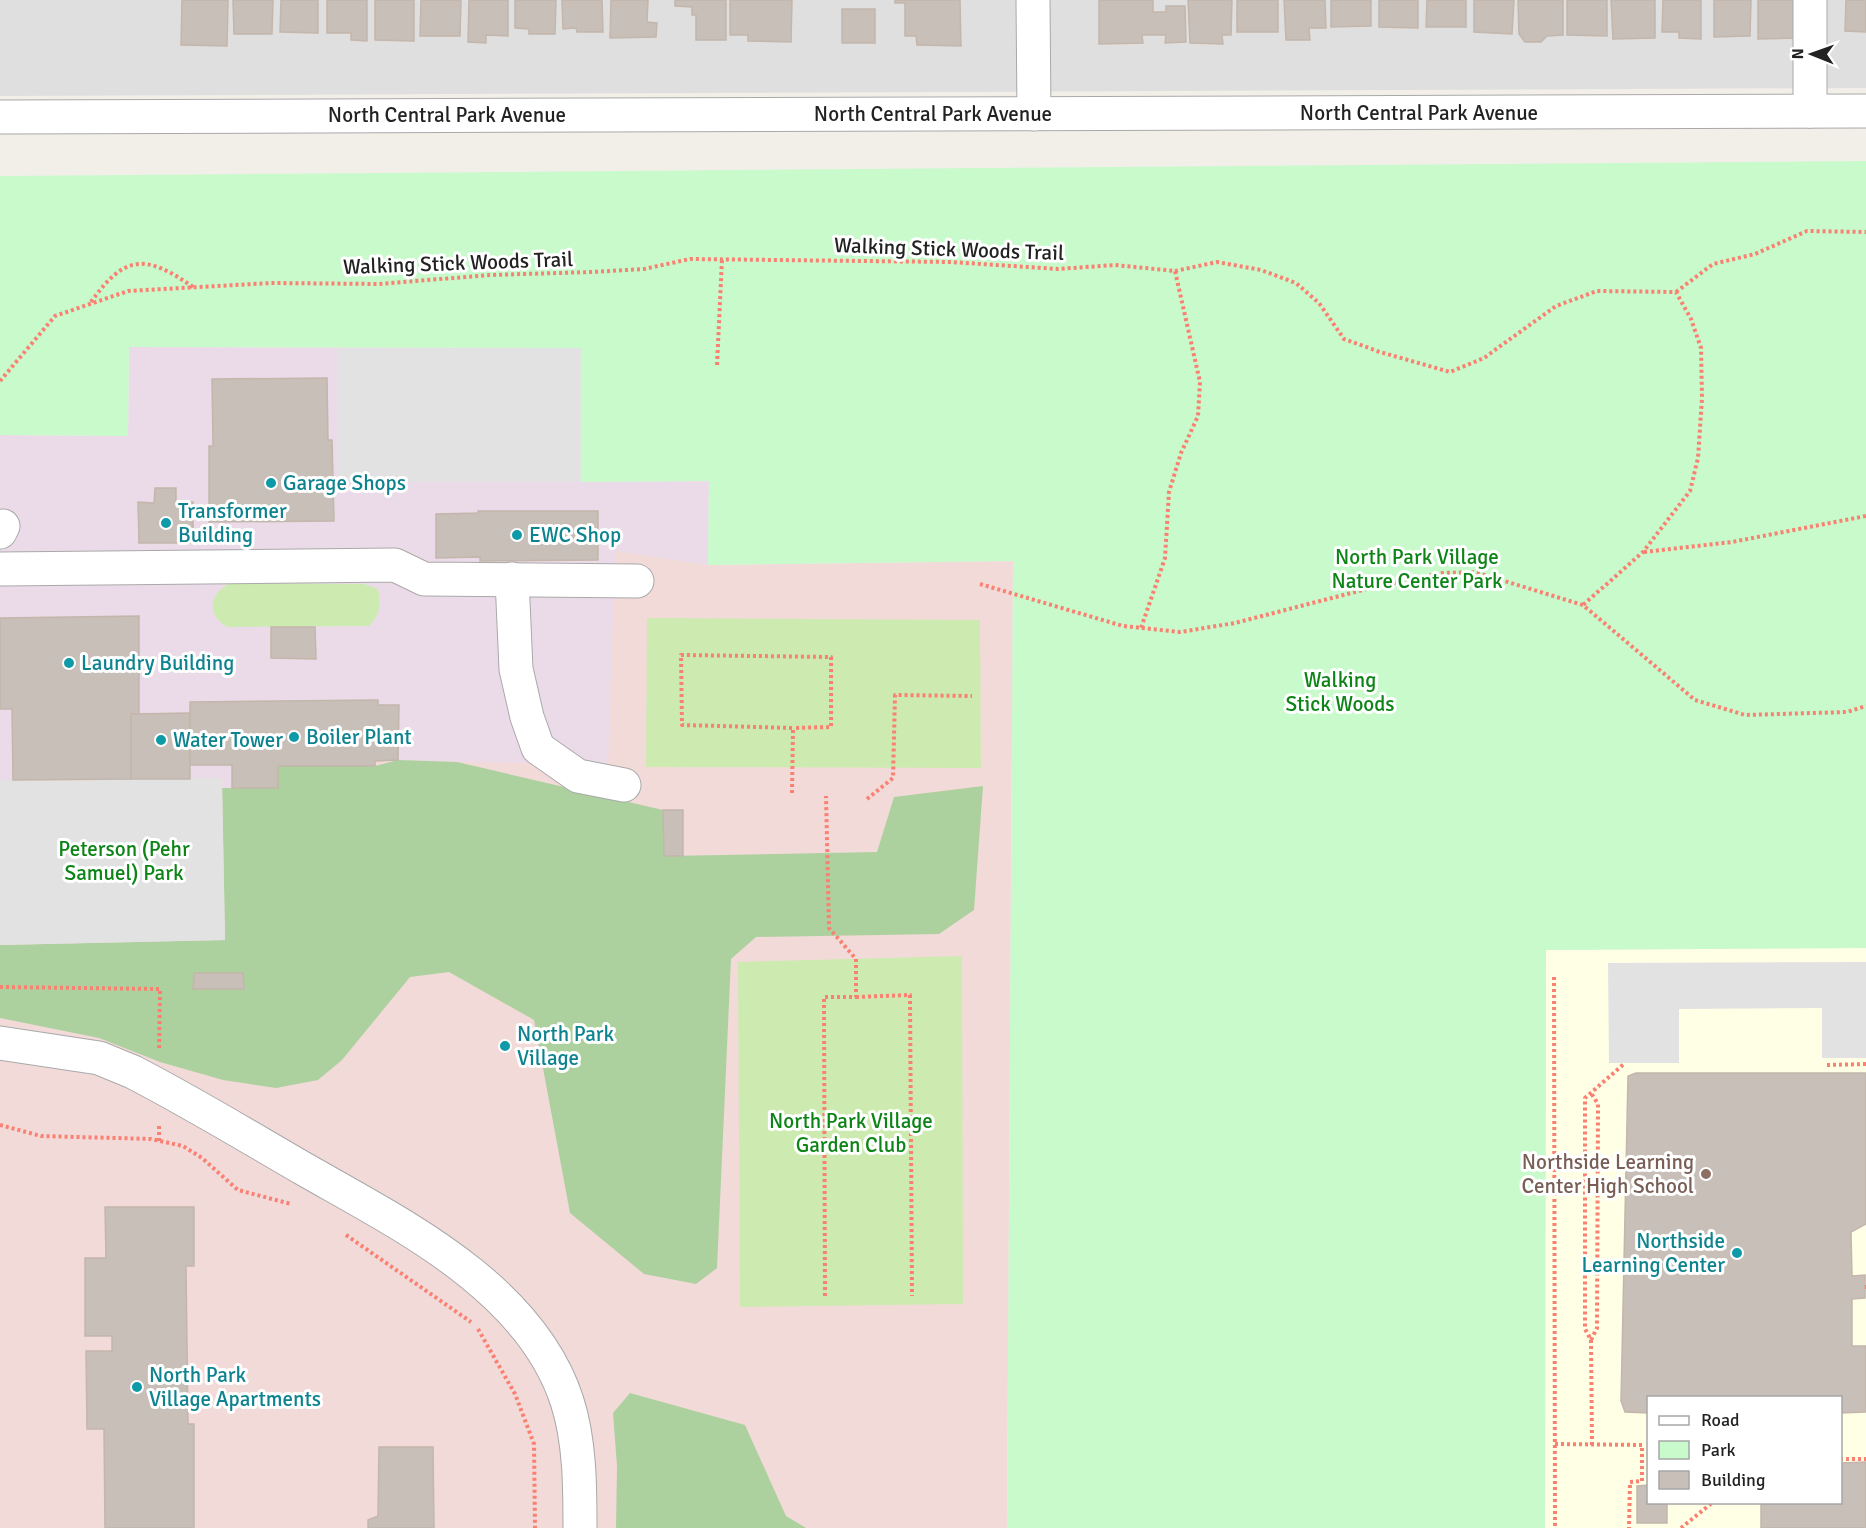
<svg xmlns="http://www.w3.org/2000/svg" width="1866" height="1528" font-family="Signika,sans-serif">
<style>
.residential{fill:#e0dfdf}
.commercial{fill:#f2dad9}
.industrial{fill:#ebdbe8}
.education{fill:#ffffe5;fill-rule:evenodd}
.grass{fill:#cdebb0}
.forest{fill:#add19e}
.park{fill:#c8facc}
.parking{fill:#e2e2e2}
.building{fill:#c7bfb8;stroke:#c4b6ab;stroke-width:1.5}
.lines{fill:none;stroke-linecap:round;stroke-linejoin:round}
.minor-casing{stroke:#a9a9a9;stroke-width:35}
.path{stroke:#fa8072;stroke-width:4;stroke-dasharray:3 3;stroke-linecap:butt}
.minor{stroke:#fff;stroke-width:33}
.culture-dot{fill:#0f9aa8;stroke:#fff;stroke-width:2}
.education-dot{fill:#8d6e63;stroke:#fff;stroke-width:2}
.labels{text-anchor:middle;stroke-width:6;stroke-linejoin:round;paint-order:stroke}
.street-label{font-size:21px;fill:#222;stroke:#fff}
.culture-label{font-size:21px;fill:#0d838f;stroke:#fff;text-anchor:start}
.park-label{font-size:21px;fill:#0c8416;stroke:#fff}
.education-label{font-size:21px;fill:#785e54;stroke:#fff;text-anchor:end}
</style>
<rect width="100%" height="100%" fill="#f2efe9"/>
<path class="residential" d="M0,0H1866V88L0,96Z"/>
<path class="commercial" d="M0,435L709,565L1013,561L1007,1528H0Z"/>
<path class="industrial" d="M129,347L581,348V482L709,481L708,565L615,551L608,765L398,760L375,761V766L278,767V788H222L221,778L0,780V435L128,436Z"/>
<path class="education" d="M1866,948V1528H1545L1546,950ZM1648,1398H1840V1502H1648Z"/>
<g class="grass">
<path d="M230,583L364,584L378,589C381,606 380,614 369,626L227,627C206,614 209,594 230,583Z"/>
<path d="M647,618L980,620L981,768L646,767Z"/>
<path d="M962,956L963,1304L740,1307L738,962Z"/>
</g>
<g class="forest">
<path d="M398,760L457,762L663,810L665,856L877,852L894,797L983,786L974,910L939,934L756,937L731,959L717,1268L696,1284L644,1274L570,1213L534,1020L449,972L410,977L342,1060L318,1080L276,1088L223,1080L160,1062L99,1038L0,1018V945L225,940L222,788H278V766H375Z"/>
<path d="M630,1393L745,1425L786,1516L806,1528H616L617,1466L613,1413Z"/>
</g>
<path class="park" d="M1866,161V948L1546,950L1545,1528H1007L1013,561L708,565L709,481L581,482V348L129,347L128,436L0,435V176Z"/>
<g class="parking">
<rect x="337" y="348" width="244" height="134"/>
<path d="M222,778L225,940L0,945V780Z"/>
<path d="M1866,962V1058H1822V1008L1679,1009V1063H1609L1608,963Z"/>
</g>
<g class="building">
<path d="M182,0H228L227,46L181,45Z"/>
<path d="M233,0H273L272,34H234Z"/>
<path d="M281,0H318V33L280,32Z"/>
<path d="M327,0H367V41L351,40V33H327Z"/>
<path d="M375,0H414V41L375,40Z"/>
<path d="M421,0H461L460,36H420Z"/>
<path d="M469,0H508V36L486,35V43L468,42Z"/>
<path d="M515,0H556L555,34H529V29L515,28Z"/>
<path d="M562,0H602L603,32H577L576,28L563,29Z"/>
<path d="M611,0H648L647,22L657,23L656,37L610,38Z"/>
<path d="M675,0H726V40H696V15H692V7L675,6Z"/>
<path d="M730,0H792L791,42L748,41V35H730Z"/>
<path d="M895,0H960L961,46L917,45L916,36H905V3H895Z"/>
<path d="M1099,0H1153V12H1166V6H1185L1186,42L1165,43L1166,35H1142L1143,43L1099,44Z"/>
<path d="M1188,0H1232L1231,35H1222L1223,44L1190,43Z"/>
<rect x="1237" y="0" width="41" height="32"/>
<path d="M1284,0H1325L1326,28H1309L1310,40H1286Z"/>
<path d="M1331,0H1371V26L1331,27Z"/>
<path d="M1379,0H1418V28L1379,27Z"/>
<path d="M1427,0H1466V27H1426Z"/>
<path d="M1474,0H1514L1512,34L1474,32Z"/>
<path d="M1518,0H1563V35L1547,36L1541,42H1525L1519,34Z"/>
<path d="M1567,0H1607V36L1567,35Z"/>
<path d="M1611,0H1655V38L1613,39Z"/>
<path d="M1663,0H1701V39L1679,38V32H1662Z"/>
<path d="M1714,0H1751L1750,36L1714,37Z"/>
<path d="M1758,0H1797V38L1758,39Z"/>
<path d="M1846,0H1866V32L1845,31Z"/>
<rect x="842" y="9" width="33" height="34"/>
<path d="M327,378L328,440H332L334,521L209,522V446H213L212,379Z"/>
<path d="M155,488H176V502H193V543H139L138,502L154,503Z"/>
<path d="M478,511H598V560L480,561V557L436,558V514L478,513Z"/>
<path d="M139,616V714H131V779L13,780L12,709H0V618Z"/>
<path d="M271,627H315L316,659L271,658Z"/>
<path d="M378,700V705H399L398,760L375,761V766H278V788H232V765H190V702Z"/>
<path d="M190,713V779H131V714Z"/>
<path d="M663,810H683V856H664Z"/>
<path d="M194,973H243L244,989H193Z"/>
<path d="M1866,1073V1224L1851,1232L1852,1276L1865,1275V1298L1852,1299V1346H1866V1412L1840,1413V1398H1648V1413L1625,1412L1621,1401L1628,1076L1636,1073Z"/>
<path d="M105,1207H194V1266H186L188,1424H194V1528H105L104,1429H87L86,1351H112V1336H85V1258H106Z"/>
<path d="M379,1447H433L434,1528H368V1520L378,1516Z"/>
<path d="M1866,1462V1528H1761V1502H1840V1463Z"/>
<path d="M1648,1485V1502H1667V1523H1637V1486Z"/>
</g>
<g class="lines">
<g class="minor-casing">
<g id="minor">
<path d="M1033,0L1034,114"/>
<path d="M1810,111V0"/>
<path d="M0,117L1866,111"/>
<path d="M0,532L3,526"/>
<path d="M0,569L395,565L424,579L637,581"/>
<path d="M512,579L516,669L527,717L538,748L578,776L624,785"/>
<path d="M0,1043L99,1058L133,1072C191,1102 247,1136 304,1169C400,1224 530,1287 567,1401C580,1441 580,1487 580,1528"/>
</g>
</g>
<g class="path">
<path d="M1175,271L1217,262L1261,270L1296,283L1319,303L1344,339L1380,352L1450,372L1484,358L1556,306L1597,291L1676,292L1691,319L1701,348L1702,398L1698,458L1690,491L1643,552L1583,605"/>
<path d="M1676,292L1713,264L1755,254L1807,231L1866,232"/>
<path d="M91,302C125,254 146,254 193,287"/>
<path d="M717,365L722,259"/>
<path d="M0,381L55,316L128,291L271,283L379,284L490,275L592,272L644,269L690,259L951,262L1058,269L1115,265L1175,271L1200,382L1198,416L1181,453L1169,492L1165,558L1141,628"/>
<path d="M1644,552L1732,542L1866,516"/>
<path d="M980,584L1123,626L1180,632L1235,623L1378,586L1442,573L1475,572L1583,605L1695,700L1745,715L1847,712L1866,706"/>
<path d="M792,793L793,728L682,725L681,655L831,657V727L793,728"/>
<path d="M867,799L893,778L895,695L972,696"/>
<path d="M1554,977L1555,1528"/>
<path d="M0,987L160,989L159,1048"/>
<path d="M856,997L910,995L912,1296"/>
<path d="M1827,1065L1866,1064"/>
<path d="M0,1125L41,1136L151,1139L183,1146L202,1158L238,1190L291,1204"/>
<path d="M159,1141V1125"/>
<path d="M346,1235L471,1322"/>
<path d="M1865,1287H1866"/>
<path d="M825,1296L824,997H856V959L829,928L826,796"/>
<path d="M478,1329L515,1394L534,1444L535,1528"/>
<path d="M1591,1340L1597,1328L1598,1104L1591,1093"/>
<path d="M1555,1444L1642,1445V1481L1630,1482L1629,1528"/>
<path d="M1592,1445L1591,1340L1585,1329V1098L1625,1063"/>
<path d="M1840,1459H1866"/>
<path d="M1681,1528L1713,1502"/>
</g>
<use href="#minor" class="minor"/>
</g>
<g class="culture-dot">
<circle cx="271" cy="483" r="6"/>
<circle cx="166" cy="523" r="6"/>
<circle cx="517" cy="535" r="6"/>
<circle cx="69" cy="663" r="6"/>
<circle cx="294" cy="737" r="6"/>
<circle cx="161" cy="740" r="6"/>
<circle cx="505" cy="1046" r="6"/>
<circle cx="1737" cy="1253" r="6"/>
<circle cx="137" cy="1387" r="6"/>
</g>
<circle class="education-dot" cx="1706" cy="1174" r="6"/>
<g class="labels">
<g class="street-label">
<text x="1419" y="120">North Central Park Avenue</text>
<text x="933" y="121">North Central Park Avenue</text>
<text x="447" y="122">North Central Park Avenue</text>
<text transform="translate(949 249) rotate(2)" y="7">Walking Stick Woods Trail</text>
<text transform="translate(458 263) rotate(-2)" y="7">Walking Stick Woods Trail</text>
</g>
<g class="culture-label">
<text x="283" y="490">Garage Shops</text>
<text x="178" y="518">Transformer<tspan x="178" dy="24">Building</tspan></text>
<text x="529" y="542">EWC Shop</text>
<text x="81" y="670">Laundry Building</text>
<text x="306" y="744">Boiler Plant</text>
<text x="173" y="747">Water Tower</text>
<text x="517" y="1041">North Park<tspan x="517" dy="24">Village</tspan></text>
<text x="1725" y="1248" text-anchor="end">Northside<tspan x="1725" dy="24">Learning Center</tspan></text>
<text x="149" y="1382">North Park<tspan x="149" dy="24">Village Apartments</tspan></text>
</g>
<g class="park-label">
<text x="1417" y="564">North Park Village<tspan x="1417" dy="24">Nature Center Park</tspan></text>
<text x="1340" y="687">Walking<tspan x="1340" dy="24">Stick Woods</tspan></text>
<text x="124" y="856">Peterson (Pehr<tspan x="124" dy="24">Samuel) Park</tspan></text>
<text x="851" y="1128">North Park Village<tspan x="851" dy="24">Garden Club</tspan></text>
</g>
<g class="education-label">
<text x="1694" y="1169">Northside Learning<tspan x="1694" dy="24">Center High School</tspan></text>
</g>
</g>
<rect x="1647" y="1396" width="195" height="108" fill="#ffffff" stroke="#a7a7a7" stroke-width="1.5"/>
<rect x="1659" y="1416" width="30" height="9" fill="#ffffff" stroke="#a7a7a7" stroke-width="1.5"/>
<text x="1701" y="1426" font-size="18" fill="#222222">Road</text>
<rect x="1659" y="1441" width="30" height="18" fill="#c8facc" stroke="#a7a7a7" stroke-width="1.5"/>
<text x="1701" y="1456" font-size="18" fill="#222222">Park</text>
<rect x="1659" y="1471" width="30" height="18" fill="#c7bfb8" stroke="#a7a7a7" stroke-width="1.5"/>
<text x="1701" y="1486" font-size="18" fill="#222222">Building</text>
<g transform="translate(1812 54) rotate(271)" stroke="#ffffff" stroke-width="4.5" paint-order="stroke">
<path d="M0-4.5L10 22L0 15L-10 22Z" fill="#222222"/>
<text y="-9" font-size="16" font-weight="bold" text-anchor="middle" fill="#222222">N</text>
</g>
</svg>
